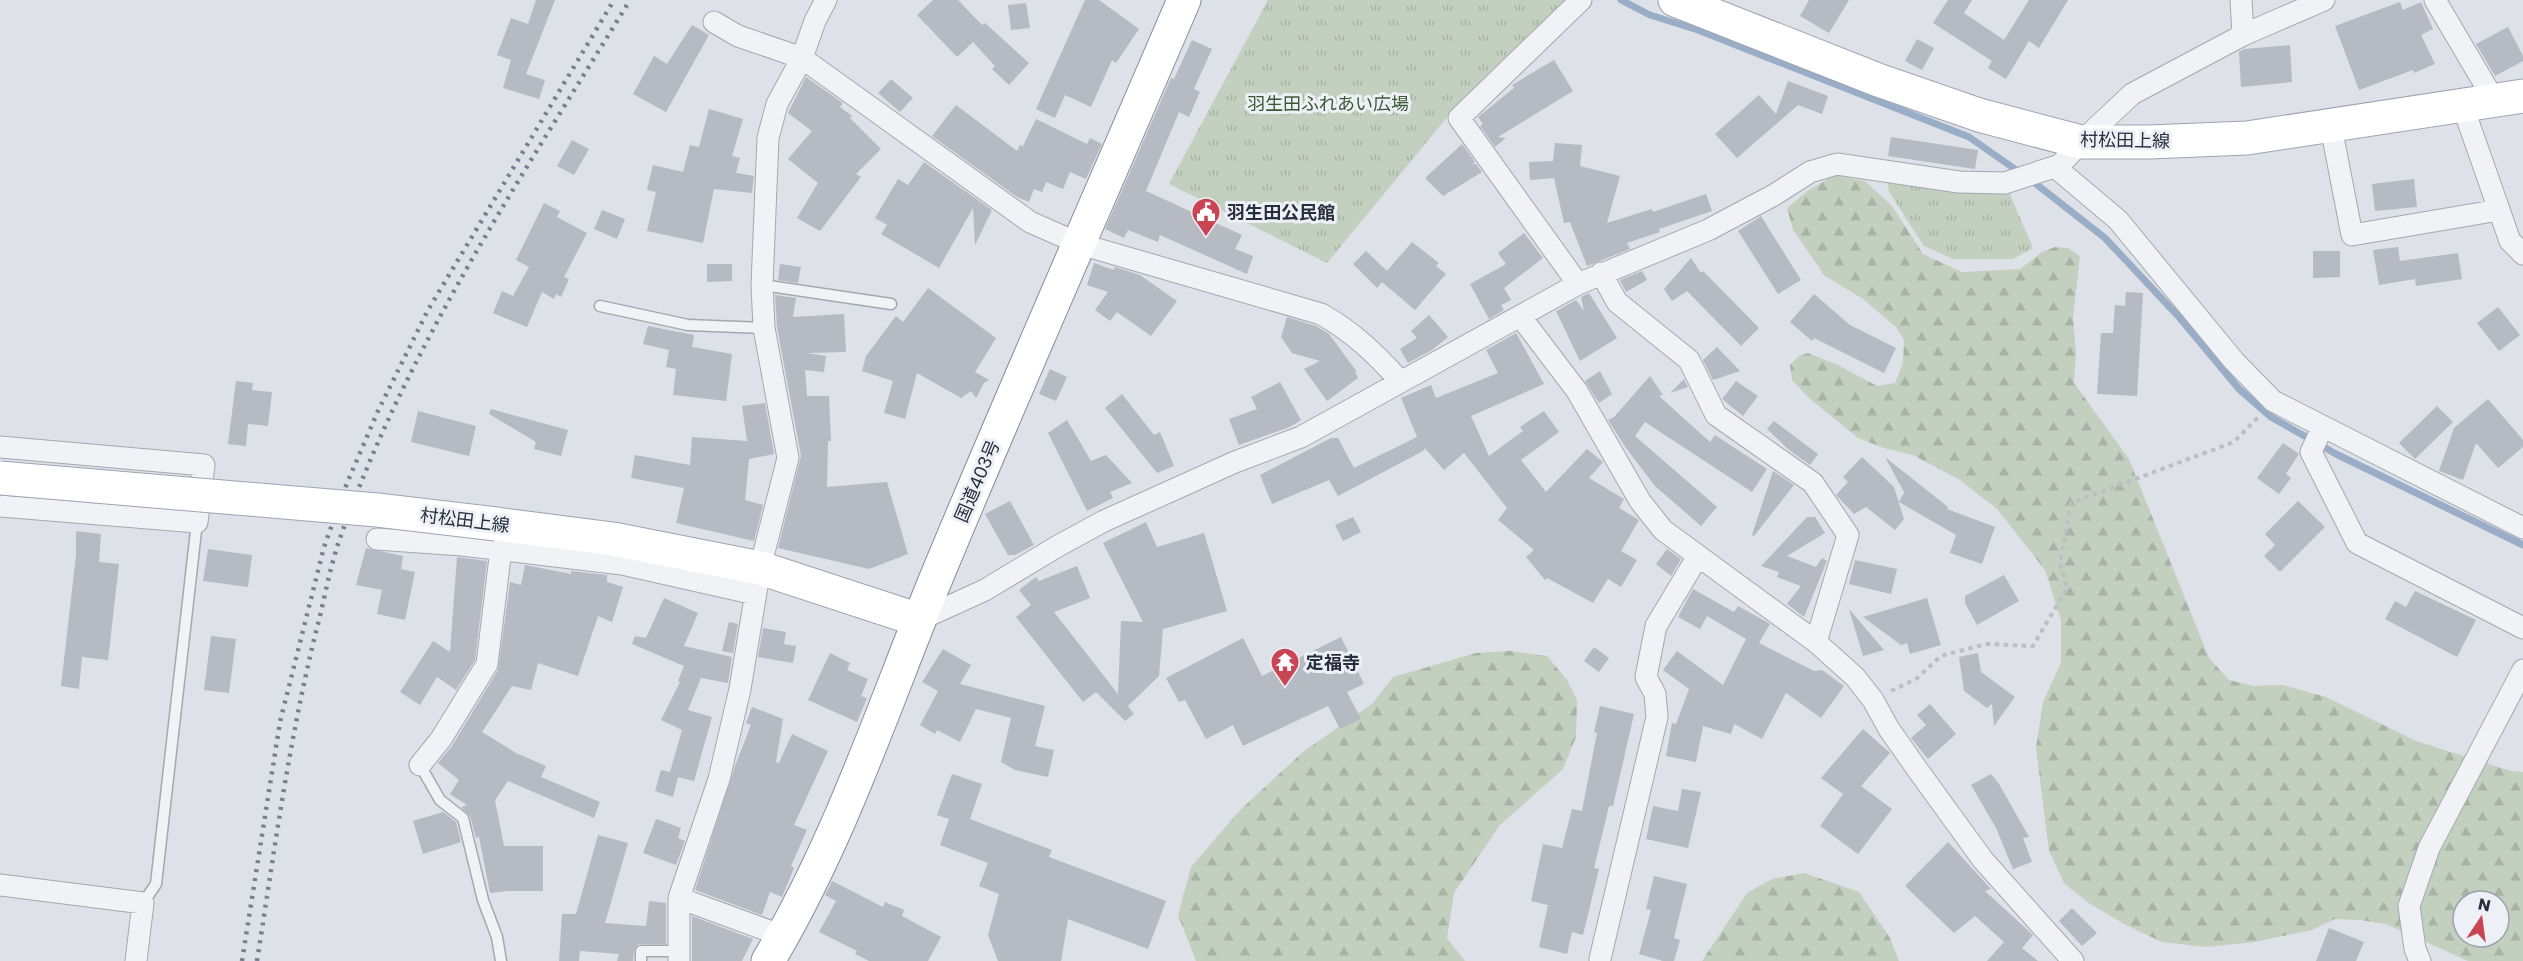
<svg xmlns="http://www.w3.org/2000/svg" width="2523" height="961" viewBox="0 0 2523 961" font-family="Poppins,'Noto Sans JP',sans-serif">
	<defs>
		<pattern id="grass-tufts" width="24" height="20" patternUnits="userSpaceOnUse" patternTransform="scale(1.5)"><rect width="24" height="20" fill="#c3d0bf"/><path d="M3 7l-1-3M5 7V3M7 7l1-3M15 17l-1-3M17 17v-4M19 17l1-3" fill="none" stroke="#a8b3a5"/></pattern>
		<pattern id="forest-firs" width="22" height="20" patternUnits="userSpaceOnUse" patternTransform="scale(1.5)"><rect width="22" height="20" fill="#c3d0bf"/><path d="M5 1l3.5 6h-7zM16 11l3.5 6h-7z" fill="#a8b3a5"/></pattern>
	</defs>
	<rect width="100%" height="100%" fill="#dee1e7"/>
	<path fill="url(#grass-tufts)" d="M1268,0h302l-121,115 -122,148 -158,-79z
		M1885,171l120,12 28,65 -20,11h-60l-29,-13 -35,-54z"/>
	<path fill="url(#forest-firs)" fill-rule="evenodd" d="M1834,175l31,6 27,25 31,48 39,18 58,-3 22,-17 13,-5 13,1 12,8 -7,61 3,37 -2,29 55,76 80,199 20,22 25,6 29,-1 43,12 90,44 95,30 12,1v189h-55l-82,-37 -26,-4 -25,-1 -23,11 -58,12 -48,5 -44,-5 -34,-16 -38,-22 -26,-21 -15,-32 -13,-103 7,-46 18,-39v-43l-16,-50 -48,-61 -37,-29 -47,-25 -29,-7 -26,-10 -49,-40 -17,-18 -2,-15 9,-9 9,-3 30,12 39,21 18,-3 8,-20 1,-23 -8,-13 -33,-28 -38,-23 -32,-46 -6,-22 22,-18zM2463,901h36v36h-36z
		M1510,651l37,5 20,24 10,20 -1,37 -13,32 -63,56 -46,68 -7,45 18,23h-269l-18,-46 13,-48 49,-57 64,-59 68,-47 21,-27 83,-24z
		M1804,873l55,19 31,46 9,23h-197l45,-68 25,-14z"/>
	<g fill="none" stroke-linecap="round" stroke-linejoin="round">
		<path stroke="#99adc6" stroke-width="7" d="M1621,0l29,15 48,15 271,107 53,37
			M2031,180l74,58 74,79 60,72 32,28 65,37 187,91"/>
	</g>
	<path fill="#b5bac3" d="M536,0h19l-29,74 19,6 -6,19 -36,-11 8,-28 -14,-5 14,-37 17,6z
		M933,0h25l24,25 3,-2 44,40 -20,22 -17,-16 3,-3 -22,-24 -16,15 -40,-42z
		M1085,0h14l40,29 -23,34 -4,-3 -21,47 -26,-12 -10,23 -19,-9z
		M1809,0h40l-20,33 -29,-17z
		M1948,0h24l-8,13 40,27 25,-40h39l-29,48 -10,-7 -23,38 -18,-11 4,-7 -59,-38z
		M2400,2l3,8 18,-8 12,27 -12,6 14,29 -21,9 -1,-3 -54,20 -24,-64z
		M1026,3l4,25 -19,2 -3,-25z
		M692,25l17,10 -43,77 -33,-18 21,-38 13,8z
		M2508,27l15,29v5l-28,15 -19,-32z
		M1917,39l17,9 -12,22 -17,-9z
		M1192,40l20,9 -18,40 6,3 -11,25 -10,-5 -33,79 96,44 -7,14 18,7 -6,18 -87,-39 -2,7 -30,-12 -4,8 -19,-9 66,-151 3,1z
		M2290,45l2,37 -51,5 -2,-35 5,-3z
		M1554,60l19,31 -75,46 8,1 -11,9 -15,-21 3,-2 -5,-7 36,-29 -2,-3z
		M806,77l37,26 -3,4 12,9 -2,2 31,31 -25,25 5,3 -41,54 -23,-13 21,-35 -30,-24 24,-28 -24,-18z
		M891,79l22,19 -13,14 -22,-19z
		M1788,81l40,15 -6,18 -24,-9 -61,53 -22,-24 44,-39 17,19z
		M956,105l61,46 3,-6 3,1 13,-27 51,25 3,-6 12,6 -16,35 -16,-7 -7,17 -17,-7 -4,10 -8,-3 -5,13 -12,-5 -85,-61z
		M709,109l34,10 -11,37 8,2 -4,15 18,3 -2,17 -38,-4 -11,54 -56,-12 9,-39 -9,-2 6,-25 30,7 7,-27 9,2z
		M1891,137l87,13 -3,19 -87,-13z
		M572,140l17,9 -15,26 -17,-9z
		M1555,143l27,2 -2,21 40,10 -13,47 45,-14 1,3 53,-18 6,17 -53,18 1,3 -33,11 3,6 -43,17 -17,-44 -6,1 -10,-45 -24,2 -1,-18 24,-1z
		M1462,144l13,18 -3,2h4l6,8 -39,24 -18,-18z
		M924,162l68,48 -17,35 -2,-37 -34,60 -58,-34 6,-9 -12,-7 23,-39 10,6z
		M2414,179l3,28 -42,4 -3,-27z
		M544,203l16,8 -3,6 30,16 -23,44 5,2 -8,18 -5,-3 -2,5 -12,-7 -15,35 -34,-14 9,-22 11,5 16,-29 -13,-7z
		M602,210l23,9 -8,20 -23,-10z
		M1761,216l40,64 -23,14 -40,-63z
		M1524,233l19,25 -39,30 7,12 -10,5 3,5 -15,9 -19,-35 36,-20 -8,-11z
		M1412,242l27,21 -3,3 10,8 -31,36 -33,-28 -5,6 -24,-24 13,-13 21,20z
		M2398,247l2,14 58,-8 4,26 -46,7 -1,-7 -36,6 -6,-35z
		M2313,251h27v26l-27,1z
		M1691,258l10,15 2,-2 56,57 -18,18 -54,-55 -15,10 -8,-12z
		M1094,263l19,7 2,-3 25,8 37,26 -26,35 -34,-24 -7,9 -15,-11 13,-18 -21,-7z
		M707,264h25v17l-25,1z
		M780,264l21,3 -3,16 -20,-3z
		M1642,271l5,9 -21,12 -6,-12z
		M928,288l68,50 -21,34 14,8 -5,3 -8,15 -5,-7 -10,7 -44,-25 -12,46 -21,-6 9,-32 -31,-10 4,-15 30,-40 7,6z
		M2126,292l17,1 -6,103 -40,-2 4,-61h12l2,-28 10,1z
		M1589,293l28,45 -37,23 -24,-50 20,-11 8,11 -3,-14z
		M1814,294l36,31 46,23 -12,25 -70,-35 -2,3 -22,-19z
		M775,295l21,3 -3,19 51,-3 2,38 -39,1 19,3 -2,16 -19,-2 2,26h22l2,45h-3l-1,46 60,-5 21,72 -39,15 -91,-21 23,-92 -24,-129z
		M2498,307l22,28 -21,16 -22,-28z
		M1429,315l19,22 -16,13 -24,13 -8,-14 17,-11 -6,-7z
		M1287,317l29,9 13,8 28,38h-2l3,6 -31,23 -23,-32 16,-8 -28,-8 -11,-16z
		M648,326l46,9 -2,12 40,7 -6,47 -53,-6 3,-26 -10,-2 3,-17 -26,-6z
		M1516,333l28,51 -73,32 18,40 34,-25 -3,-4 24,-16 15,21 -38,28 25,32 41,-43 16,13 -14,16 35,21 -5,9 20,12 -18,31 16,9 -16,27 -13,-8 -15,24 -46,-25 -2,2 -19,-23 8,-7 -36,-30 9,-12 -43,-55 -20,17 -21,-24 2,4 -87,46 -9,-16 -57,24 -12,-29 71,-37h7l16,30 63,-31 -16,-39 30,-13 5,13 62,-25 -12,-23z
		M1717,347l23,24 -27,9 -10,-20z
		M1050,369l17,8 -11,24 -17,-7z
		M1600,371l12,23 -13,9 -14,-22z
		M1650,376l13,19 -4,1 51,46 5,-7 52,34 -15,23 -107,-70 -10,14 82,71 -16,19 -46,-40 -29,-38 -18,-28 6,-3z
		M1684,379l4,8 -18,6z
		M236,381l17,2 -1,7 20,2 -4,34 -20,-2 -2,22 -18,-2z
		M1736,381l22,15 -15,20 -21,-17z
		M1280,382l21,38 -11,7 -51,18 -10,-26 28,-10 -6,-12z
		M1122,394l32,41 6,-3 14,34 -17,7 -52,-65z
		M2488,399l35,41v7l-25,21 -22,-25 -13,37 -24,-9 15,-43z
		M765,403l9,51 -25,5 -4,41 18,5 -9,36 -78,-18 8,-35 -53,-10 4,-23 55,10 2,-28 55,4 -5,-35z
		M2437,406l16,16 -38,37 -16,-16z
		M491,409l77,21 -7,26 -27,-7 2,-7 -47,-28z
		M418,411l58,15 -7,30 -58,-14z
		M1067,420l24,41 15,-6 26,28 -22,9 3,6 -26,13 -39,-78z
		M1774,421l44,33 -8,11 -21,-15 -22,-21z
		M2283,443l16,11 -13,20 5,4 -12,16 -22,-16z
		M1862,457l32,30 10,32 -9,11 -29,-23 -12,7 -18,-19 12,-13 -5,-5z
		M1885,457l63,50 -1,2 48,18 -13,37 -32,-11 6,-18 -57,-33 4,-8h2z
		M1773,471l21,14 -40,51 -2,-1z
		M1010,501l24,44 -19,10h-7l-23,-41z
		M2298,501l27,26 -45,45 -16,-16 11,-11 -10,-11z
		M1353,517l8,15 -18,9 -8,-16z
		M1807,517h8l10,16 -38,23 29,11 6,-9 5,3 -23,56 -17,-13 14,-18 -24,-9 2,-5 -18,-6z
		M1146,522l11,25 47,-14 23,78 -64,18 -4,47 -31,30 6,8 -9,7 -29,-29 -13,10 -67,-85 15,-12 -12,-15 17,-13 3,4 38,-15 13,32 -36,14 64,82 3,-73 22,1 -40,-79z
		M76,531l25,3 -2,28 20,2 -11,96 -26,-3 -3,32 -18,-3 15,-131z
		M366,548l37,8 -2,13 14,3 -10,48 -28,-6 5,-24 -26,-5z
		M208,549l44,6 -4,32 -45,-6z
		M1667,549l14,10 -10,17 -15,-12z
		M457,557l30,4 -12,99 -19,30 -19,-13 -17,28 -20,-13 33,-51 17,11z
		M1855,560l42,9 -6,25 -42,-10z
		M525,565l46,9v-3l36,4v7l16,5 -11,35 -14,-6 -20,60 -40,-13 -7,27 -19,-4 -30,46 34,21 30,13 -5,11 59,25 -6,16 -86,-37 -13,19 9,46h39v45h-36l-17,2 -11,-56 -3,1 -6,-22 -9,-9 6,-2 -17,-11 9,-14 -21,-17 14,-17 46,-76 12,-88 11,3z
		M2004,575l15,26 -42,24 -12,-22v-7z
		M1693,589l41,23 4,-6 27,15 5,3 -11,19 55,28 8,-1 22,16 -23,32 -35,-25 -24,46 -28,-15 -3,10 -28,-8 -7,36 -30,-6 6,-33 4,1 13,-35 -26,-19 14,-19 46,34 23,-46 -39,-23 -7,13 -22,-12z
		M2415,591l61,29 -19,37 -72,-38 10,-18 11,6z
		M664,598l34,15 -14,33 48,11 -4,26 -27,-5 -13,32 24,7 -18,64 -16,-4 -5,20 -18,-6 6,-21 9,2 12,-42 -21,-10 19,-38 -2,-1 6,-15 -52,-22 3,-8 11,2z
		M1927,598l14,47 -31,9 -3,-11 -6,2 -38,-28z
		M1849,609l35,41 -21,6z
		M729,622l9,2 -5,29 -11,-2z
		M763,628l23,4 -2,12 12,2 -3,17 -35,-6z
		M211,636l25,3 -7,54 -25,-3z
		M1341,637l23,47 -17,8 14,27 -21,10 -12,-23 -85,40 -10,-21 -27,14 -21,-39 -6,2 -13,-24 77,-40 19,38z
		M1594,647l15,11 -10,14 -15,-11z
		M943,649l28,16 -11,19 85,22 -10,40 19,4 -6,27 -33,-7 -14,-8 10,-44 -35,-9 -16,33 -23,-12 -2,4 -15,-9 18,-34 -16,-9z
		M830,653l20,10 -3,7 21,9 -7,17 6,2 -10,24 -49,-22z
		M1978,653l3,19 34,25 -21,29 -2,-22 -5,4 -23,-17 -5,-34z
		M1930,704l26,30 -28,25 -17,-21 15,-13 -9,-10z
		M1600,706l34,8 -21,92h-4l-15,62 5,1 -16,66 -11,-3 -5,22 -28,-7 9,-42 -17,-4 12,-57 19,4 10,-39 10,2 15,-78 -3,-1z
		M752,707l31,12 -7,43 3,1 13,-29 36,17 -34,74 13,5 -16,36 3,2 -12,29 -12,-5 -8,23 -67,-25 40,-124 16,-41 -5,-2z
		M1863,729l27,24 -29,33 31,23 -34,45 -38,-28 23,-32 -22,-16z
		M952,774l30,10 -12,35 82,31 -3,7 117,44 -18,48 -80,-30 -7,42h-63l-10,-26 11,-41 -20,-8 9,-23 -48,-18 9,-26 -12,-4z
		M1991,774l8,10 30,53 -6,1 9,24 -19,7 -17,-41 -25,-43z
		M1682,789l19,3 -13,56 -42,-9 7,-33 25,5z
		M443,812l13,10 5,20 -38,12 -10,-33z
		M656,819l25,9 -3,10 7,3 -9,24 -33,-12z
		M598,835l30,8 -23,80 41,3 3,-25 17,2v41h-28l-4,6 -1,11h-16l2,-7 -39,-3 -1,10h-20l3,-47h14z
		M1948,842l43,47 -6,2 48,44 -11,13 16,13h-51l17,-19 -29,-26 -21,17 -49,-47z
		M1654,876l33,8 -13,54 6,2 -6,21h-11l-24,-7 12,-44 -5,-1z
		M832,881l51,26 2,-5 19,8 -2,6 39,21 -13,24h-59l-14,-7 2,-3 -38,-19 17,-31 -11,-6z
		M2072,908l25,25 -15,13 -23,-25z
		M692,916l61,23 -11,22h-50z
		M2329,928l35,14 -8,19h-40z"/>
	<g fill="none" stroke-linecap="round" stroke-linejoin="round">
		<g stroke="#a3a8b1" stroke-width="13">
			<path id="service" d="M762,285l129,19
				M600,306l88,19 76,3
				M420,765l20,35 23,18 20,82 14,37 4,24
				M143,903l13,-19 41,-362
				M641,961v-10h38"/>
		</g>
		<g stroke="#a3a8b1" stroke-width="23">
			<path id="minor" d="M2241,0l2,35
				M2435,0l59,100
				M714,22l24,14 64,22 228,164 50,22 241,70c32,18 55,40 79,67
				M2463,107l47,134 13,13
				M2331,127l21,108 147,-25
				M2055,167l63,53 116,141 39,40 250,127
				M1601,273l16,29 72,58 27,55 97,68 35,52 -32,107
				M1578,284l-119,-166 122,-118
				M1520,316l57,75 63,110 23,29 153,112 39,35 18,23 16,29 28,40 66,91 90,101
				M2322,428l-11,24 46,91 166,85
				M0,447l204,18 -7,57 -197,-16
				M377,539l85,6 160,19 133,30
				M919,620l66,-30 73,-44 46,-25 131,-59 66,-25 277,-153 130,-54 66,-35 36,-23 27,-8 122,18 46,1 55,-18 21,-23 51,-48 111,-59 81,-35
				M420,765l21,-26 46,-75 14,-115
				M0,885l143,18 -7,58
				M679,898l104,38
				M1600,959l57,-242 -2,-23 -9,-17 10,-51 42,-70
				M679,961v-63l40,-119 21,-90 20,-121 28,-110 -24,-130 -2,-43 6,-147 9,-34 25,-46 13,-37 11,-21
				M2420,961l-5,-12 -6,-43 20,-58 94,-178"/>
		</g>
		<g stroke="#9da5b2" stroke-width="35">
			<path id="primary" d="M1675,0l203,80 101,35 102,27h68l98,-4 276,-42
				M496,524l117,15 147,29 159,52"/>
		</g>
		<g stroke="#858e9d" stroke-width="35">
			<path id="trunk" d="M768,961c72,-120 116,-256 169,-385 80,-193 165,-384 247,-576"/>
		</g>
		<path stroke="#bcbfc5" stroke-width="4" stroke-dasharray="4.5 4.5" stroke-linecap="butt" d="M1891,691l25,-12 25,-23 45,-12 47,2 34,-58 -7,-25 11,-60 163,-61 26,-27"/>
		<use href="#service" stroke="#f0f2f5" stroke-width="10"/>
		<use href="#minor" stroke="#f0f2f5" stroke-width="21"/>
		<use href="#primary" stroke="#fff" stroke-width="33"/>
		<use href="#trunk" stroke="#fff" stroke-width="33"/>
		<path stroke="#788090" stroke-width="4.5" stroke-dasharray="3 6" stroke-linecap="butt" d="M242,961l38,-239 44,-175 23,-64 31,-72 50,-101 186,-310
			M257,961c18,-114 33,-229 62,-341 6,-25 11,-51 19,-76 67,-195 185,-369 292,-544"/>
		<g stroke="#9da5b2" stroke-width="35" stroke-linecap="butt">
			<path id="primary-bridge" d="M0,478l377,32 119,14"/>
		</g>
		<use href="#primary-bridge" stroke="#fff" stroke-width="33"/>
	</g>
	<defs>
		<g id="civic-pin" transform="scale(1.5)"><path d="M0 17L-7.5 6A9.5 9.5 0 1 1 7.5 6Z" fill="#c94553" stroke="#edf0f5"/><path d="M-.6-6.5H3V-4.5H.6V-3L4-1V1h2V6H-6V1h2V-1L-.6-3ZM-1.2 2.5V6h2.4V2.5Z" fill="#fff"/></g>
		<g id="temple-pin" transform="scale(1.5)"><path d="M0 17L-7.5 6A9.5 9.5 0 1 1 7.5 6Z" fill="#c94553" stroke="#edf0f5"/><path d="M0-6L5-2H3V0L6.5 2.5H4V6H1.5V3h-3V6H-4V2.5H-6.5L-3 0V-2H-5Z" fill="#fff"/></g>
	</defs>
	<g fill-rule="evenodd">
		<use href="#civic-pin" x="1206" y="212"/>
		<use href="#temple-pin" x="1285" y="662"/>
	</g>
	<g text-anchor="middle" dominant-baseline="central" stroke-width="6" stroke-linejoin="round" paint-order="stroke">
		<g font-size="18" fill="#3a5835" stroke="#edf0f5">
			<text x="1328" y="103">羽生田ふれあい広場</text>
		</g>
		<g font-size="18" fill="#272e3d" stroke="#edf0f5">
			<text transform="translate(2125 140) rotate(1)">村松田上線</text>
			<text transform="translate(977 481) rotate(-67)">国道403号</text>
			<text transform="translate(465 520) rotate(7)">村松田上線</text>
		</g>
		<g font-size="18" font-weight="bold" fill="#272e3d" stroke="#edf0f5" text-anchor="start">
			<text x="1227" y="212">羽生田公民館</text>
			<text x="1306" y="662">定福寺</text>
		</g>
	</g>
	<g transform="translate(2481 919) rotate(13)"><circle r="28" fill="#edf0f5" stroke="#9ea2ab" stroke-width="1.5"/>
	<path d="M0-4.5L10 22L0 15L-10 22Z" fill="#c94553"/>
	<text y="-9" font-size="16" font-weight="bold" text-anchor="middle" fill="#272e3d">N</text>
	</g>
</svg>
